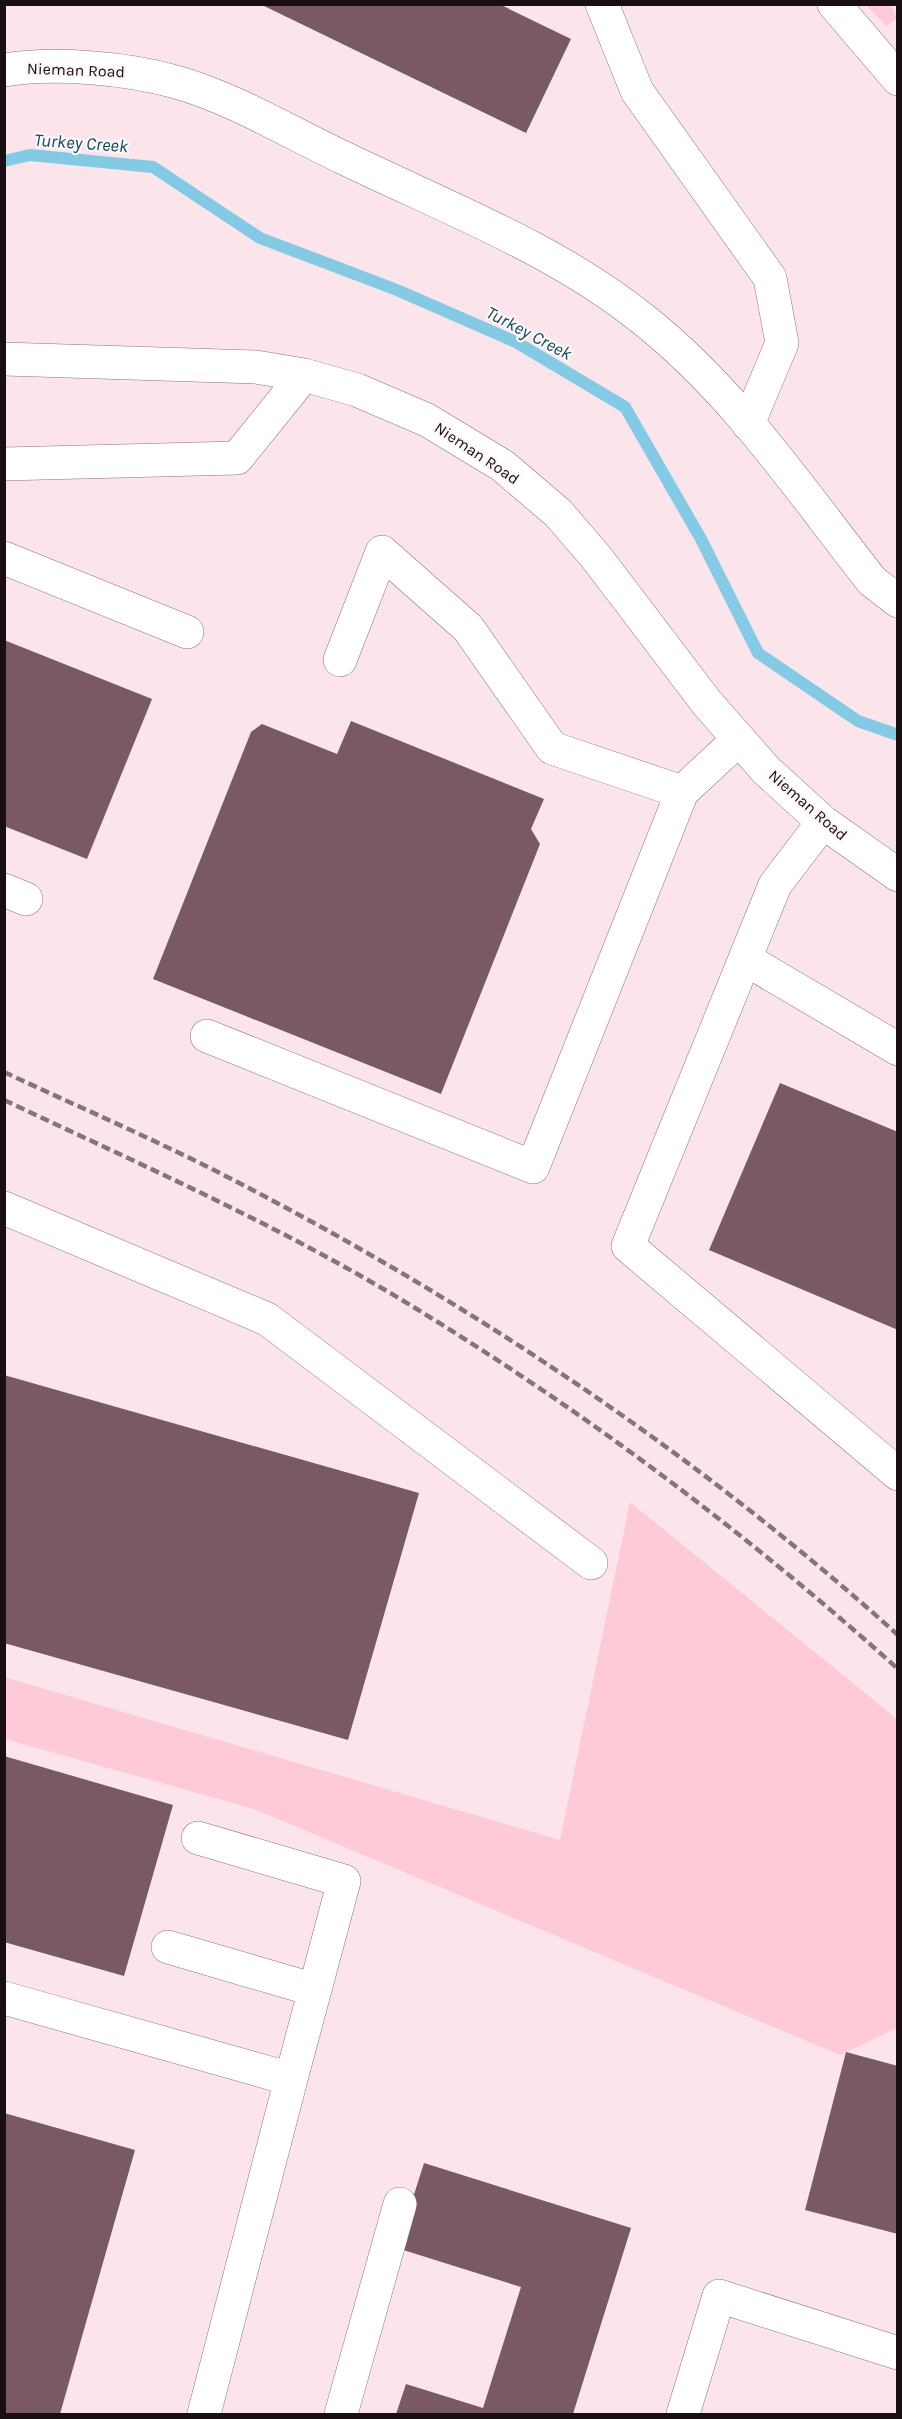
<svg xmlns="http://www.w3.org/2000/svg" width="902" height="2419" viewBox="0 0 902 2419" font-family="Karla,sans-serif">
	<rect width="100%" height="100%" fill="#fbe4ea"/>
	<path fill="#fecad8" d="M866,5h25l6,13 -11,8z
		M630,1502l267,217v309l-57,27 -586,-246 -249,-70 -1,-62 556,163z"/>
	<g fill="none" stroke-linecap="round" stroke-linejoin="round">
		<path stroke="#83cbe4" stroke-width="12" d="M4,161l26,-6 123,12 107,71 137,52 119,52 109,65 76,132 57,114 100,68 40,14"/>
	</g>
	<path fill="#795a63" d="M260,4h239l72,35 -45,94z
		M4,640l148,59 -65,160 -83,-33z
		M351,721l193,78 -13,30 9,15 -99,250 -288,-115 98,-247 11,-8 75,30z
		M780,1083l118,49v198l-189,-80z
		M4,1375l415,118 -71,247 -344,-97z
		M4,1756l169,49 -49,171 -120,-34z
		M846,2052l52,14v168l-93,-24z
		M4,2113l131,37 -75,264h-56z
		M424,2163l207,65 -58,186h-177l10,-30 77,24 38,-121 -124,-39z"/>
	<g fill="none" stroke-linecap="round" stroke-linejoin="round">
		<g stroke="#93727b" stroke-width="34">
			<path id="minor" d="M602,4l35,87 133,187 12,65 -34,81
				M834,4l64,75
				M4,70c51,-8 123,-2 172,12 57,16 115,51 168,76 101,49 212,91 300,162 91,72 157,171 228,261l26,20
				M4,359l252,8 48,8 53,15 70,30 76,46 55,47 38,44 111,146 59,67 57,52 75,53
				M4,464l233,-6 67,-83
				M4,558l183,74
				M340,660l42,-108 86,76 84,120 130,44
				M823,822l-48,63 -147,361 270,228
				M4,890l22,9
				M745,959l153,90
				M207,1036l326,131 149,-375 57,-53
				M4,1208l263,111 324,244
				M198,1838l146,43 -53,198
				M168,1947l147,43
				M4,1998l287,81 -87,335
				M341,2414l59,-210
				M683,2414l36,-118 179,57"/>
		</g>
		<use href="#minor" stroke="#fff" stroke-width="33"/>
		<path stroke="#857579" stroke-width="4.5" stroke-dasharray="9 4.5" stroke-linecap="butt" d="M4,1072c79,37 159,71 237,112 235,122 459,273 657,451
			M4,1100c144,68 290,132 424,216 167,103 324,222 470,353"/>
	</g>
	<g text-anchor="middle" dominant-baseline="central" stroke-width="4.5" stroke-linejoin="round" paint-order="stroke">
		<g font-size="16" fill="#190e11" stroke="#fdf6f8">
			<text transform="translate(76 70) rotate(2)">Nieman Road</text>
			<text transform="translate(477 453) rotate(34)">Nieman Road</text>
			<text transform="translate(808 805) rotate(41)">Nieman Road</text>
		</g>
		<g font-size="18" font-style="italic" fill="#0b4a5c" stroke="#fdf6f8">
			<text transform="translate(81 143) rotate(4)">Turkey Creek</text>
			<text transform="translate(529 333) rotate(28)">Turkey Creek</text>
		</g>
	</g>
	<rect width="902" height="2419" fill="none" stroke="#190e11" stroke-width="12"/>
</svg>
